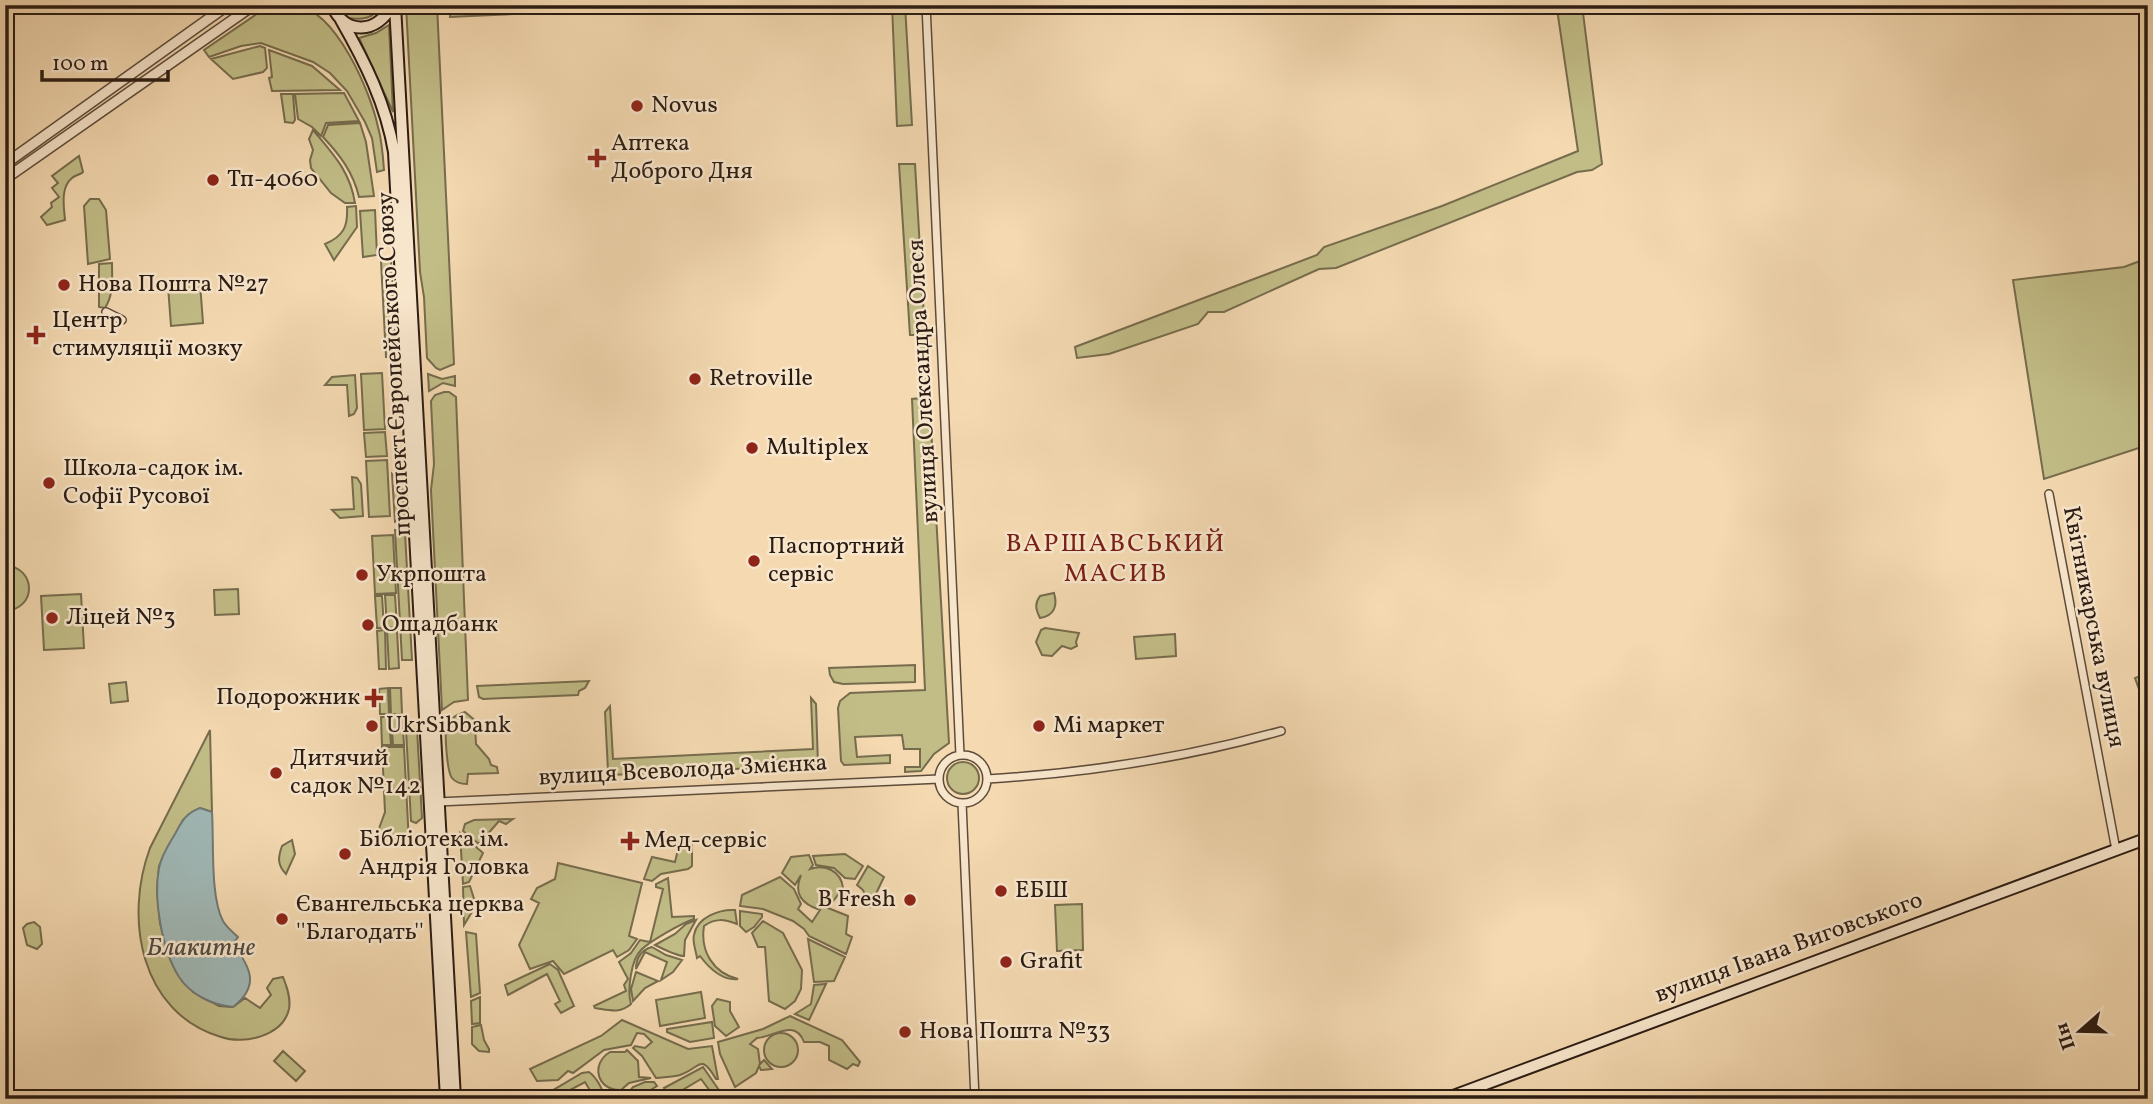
<svg xmlns="http://www.w3.org/2000/svg" width="2153" height="1104" viewBox="0 0 2153 1104" font-family="Vollkorn,serif">
	<rect width="100%" height="100%" fill="#f4d9b1"/>
	<filter id="stains"><feTurbulence type="fractalNoise" baseFrequency=".00286" numOctaves="4"/><feColorMatrix values="0 0 0 0 .2 0 0 0 0 .09 0 0 0 0 .02 0 0 0 .5 -.17"/></filter>
	<radialGradient id="worn" r=".72"><stop offset=".6" stop-color="#630" stop-opacity="0"/><stop offset="1" stop-color="#630" stop-opacity=".3"/></radialGradient>
	<path fill="#c2bd87" stroke="#766c4d" stroke-width="2" d="M274,5c7,0 15,-1 22,0 41,7 74,86 82,122 4,14 5,29 6,43l-7,2 -5,-34 -7,-16 -18,-31 -17,-18 -17,-11 -52,-19 -20,3 -32,11 -5,-7 57,-39z
		M339,5h42c-7,14 -19,15 -33,13z
		M406,5h31l17,359 -14,6 -4,-2 -9,-10 -3,-61 -4,-25z
		M454,5h104l2,7 -110,5 1,-9z
		M892,5h13l7,120 -15,1z
		M1560,5h22l20,159 -10,6 -15,2 -241,96 -17,1 -95,43h-16l-10,12 -89,30 -32,4 -2,-11 242,-92 7,-8 118,-41 136,-55 -21,-142z
		M389,25l4,87 -34,-74 17,-5z
		M260,46l5,2 2,20 -4,4 -30,7 -22,-20z
		M269,50l43,16 28,24 -68,1 -3,-13 3,-1z
		M344,93l15,28 -33,2 -5,13 -9,-9 -14,-8 -3,-25z
		M281,94h12l2,26 -2,3 -8,-1z
		M360,123l6,19 8,54 -15,1c-6,-25 -19,-42 -36,-60l5,-12z
		M313,130c20,24 37,41 42,73h-10l-14,-10 -20,-25 -1,-8 3,-10 -4,-11z
		M79,156l4,16c-3,3 -8,3 -11,6 -12,10 -8,29 -7,42l-18,5 -6,-8 11,-10 -1,-4 8,-6 -7,-9 6,-5 -6,-7z
		M899,164h16l11,187h-8l-1,-16h-7z
		M90,199h9l7,11 4,49 -22,5 -4,-58z
		M356,206l1,21 -23,33 -9,-16c19,-8 23,-18 22,-37z
		M375,210l2,45 -14,2 -3,-46z
		M2148,258v187l-104,34 -31,-199 111,-13z
		M391,260l5,97h-10l-5,-96z
		M112,263c0,15 2,31 -7,45l-6,-1v-43z
		M200,283l3,40 -32,3 -3,-40z
		M919,356h8l22,387 -15,11 -13,17 -16,1v-5h15v-18h-16l-2,-14 -47,2 2,20 33,-2v8l-46,2 -3,-4 -3,-53 2,-7 10,-8 75,-3 -13,-291 9,-1z
		M382,373l3,56 -21,1 -3,-56z
		M428,374l14,5 13,-3v10l-12,-3 -14,8z
		M355,375l2,33 -3,6 -5,2 -2,-31h-22l7,-8z
		M444,392h5l7,5 12,303 -14,2 -12,8 -11,-220 3,-26 -3,-63 4,-6z
		M385,432l2,24 -21,1 -2,-24z
		M387,460l3,56 -21,1 -3,-56z
		M392,474l10,9 2,33 -2,4 -7,2z
		M352,477l5,1 4,6 2,32 -23,2 -8,-8 22,-1z
		M395,530l8,1 2,2 7,127h-10z
		M393,535l3,58 -21,1 -3,-58z
		M5,565c32,3 32,44 0,46z
		M238,589l1,25 -24,1 -1,-25z
		M1054,593c4,13 0,23 -14,25 -4,-8 -6,-14 0,-22z
		M81,594l3,54 -40,2 -3,-54z
		M385,595h10l2,32 -10,1z
		M375,596h7l2,32h-7z
		M1045,628l34,5 -3,9 1,4 -6,3 -9,-3 -10,10 -10,-1 -6,-13 5,-12z
		M385,630l1,39h-7l-2,-38z
		M387,630h10l2,38 -10,1z
		M1175,634l1,22 -40,3 -2,-22z
		M915,665v17l-72,2 -9,-2 -4,-7 -1,-7z
		M2148,673v38h-1l-12,-33z
		M589,681l-4,7 -6,3 -1,4 -95,4 -4,-2 -2,-11z
		M126,682l2,19 -17,2 -2,-19z
		M388,688l1,26h-9l-1,-25z
		M390,688h11l1,26h-11z
		M811,698l5,6 2,61 -207,10 -3,-4 -3,-59 5,-6 3,53 200,-10z
		M465,712l12,10 -2,2 1,20 13,15 2,6 6,2 1,6 -30,1 -1,10c-6,0 -11,-1 -15,-6 -5,-6 -8,-47 -5,-54 4,-7 12,-10 18,-12z
		M391,716h11l2,29h-11z
		M381,717h8l2,28h-9z
		M417,729l5,89 -6,5 -5,-2 -5,-91z
		M210,730l2,82 -12,-4 -17,12 -24,46 -2,24 3,33 10,32 23,37 26,14 14,1 12,-9 15,10 11,-13 -4,-7 6,-9 10,-2c4,10 8,21 6,32 -6,27 -45,36 -68,28 -81,-24 -97,-119 -71,-189z
		M382,747h22l5,96 -32,-9 8,-22z
		M947 778a16 16 0 1 1 32 0a16 16 0 1 1-32 0Z
		M513,819l-7,5 -7,-3 -20,23 -16,-13 2,-7 9,-4z
		M460,833l23,20 -14,29 -6,2z
		M681,837l8,1 3,3v25l-4,3 -27,5 -9,7 -8,-2 8,-22 23,5z
		M292,840l3,14 -9,20c-9,-9 -8,-17 -4,-28z
		M845,854l18,12 -8,13 -10,-1 -11,-10 -18,-3 -3,-9z
		M809,855l4,10 -3,4c16,-5 31,2 33,19l-15,20 20,8 -2,18 6,3 -6,17 -37,-18 -5,-7 -11,-8 -30,-12 -23,-3 2,-11 38,-18 14,12 7,15 -3,5 14,13 8,-12c-18,-6 -27,-16 -19,-35l-6,10 -13,-12 9,-16z
		M558,863l84,20 -13,53 8,3 -8,11 -12,7 -4,-7 -49,24 -11,-13 -23,8 -11,-24 20,-42 -8,-4 6,-11 18,-9z
		M868,866l16,11 -14,29 -7,-16 -6,-5z
		M668,878l4,39 22,-1v3c-12,4 -44,22 -53,31 -10,9 -14,42 -10,54 -11,10 -22,6 -36,4l-1,-2 32,-15 -2,-6 4,-6 -9,-17 12,-9 9,-13 10,2 13,-53 -7,-2v-3z
		M470,886l6,19 -12,20 -1,-38z
		M1082,904l1,46 -26,1 -2,-46z
		M735,910l2,14c-13,-5 -22,-6 -33,2 -4,25 9,47 34,53 -16,2 -29,-11 -38,-23l-3,2c-1,-7 -5,-17 -3,-23 3,-18 26,-26 41,-25z
		M740,911l22,3v3l-8,10 -8,5 -6,-6z
		M696,920l-11,20 -1,16c-6,0 -23,-8 -29,-11l20,-11 11,-10z
		M763,921l20,12 19,37 -1,19 -6,12 -10,8 -16,-8 -4,-54h-7l-6,-14z
		M34,922l6,5 2,17 -5,5 -10,-4 -4,-17 4,-4z
		M466,932l10,2 4,59 -9,4z
		M808,939l37,18 -11,24 -20,1z
		M652,947l14,8 16,5 -9,12 -12,8 6,-18 -22,-10 -9,17c0,-11 5,-19 16,-22z
		M550,964l8,6 16,36 -13,7 -6,-9 5,-3 -13,-27 -39,21 -3,-10z
		M636,972l22,9 -13,7 -12,13 -2,-12z
		M826,984l-17,36 -14,-6 16,-10 3,-19z
		M701,992l4,26 -45,8 -4,-26z
		M480,997v26l-8,1 -1,-23z
		M717,999l13,3v9l9,16 -13,9 -11,-10 -3,-20z
		M790,1016l52,24 18,22 -2,4 -5,-2 -6,5 -18,-9v-14l-9,-4h-16c-9,-24 -30,-5 -47,-4l-7,6 8,5 2,15 4,-4 8,9 -11,1 -2,-4 -3,7 -21,14 -15,-33 -2,-12 45,-13z
		M622,1020l66,29 24,-3 6,33h-2c-16,-27 -15,-11 -36,-4 -7,2 -16,2 -24,3l-14,-22 -9,-8 2,-2 10,2 7,-6 -8,-8 -7,-1 -6,12 -27,5 -31,23 -5,-2 -10,9 -21,1 -7,-12 71,-33z
		M712,1022l2,16 -24,4 -23,-10v-3z
		M481,1025l3,15 5,9v3l-10,-1 -7,-7v-17z
		M764 1050a17 17 0 1 1 34 0a17 17 0 1 1-34 0Z
		M627,1050l11,11 1,16 12,1 -22,5 -8,7c-24,1 -31,-26 -11,-38h15z
		M283,1051l22,20 -9,10 -22,-20z
		M703,1067l18,26v6h-5l-15,-20 -32,19 -5,-10z
		M589,1072c7,5 15,18 15,27h-9l-10,-17 -32,17 -3,-7 32,-19z
		M645,1082h9l3,4 -21,13h-13l10,-12z"/>
	<path fill="#a0b8b6" stroke="#717a75" stroke-width="2" d="M200,808l12,4c2,29 -2,85 11,109 4,7 10,11 15,16l-5,7c18,24 27,42 0,63 -21,-2 -42,-12 -54,-30 -17,-27 -26,-78 -20,-109 2,-12 10,-24 16,-34 7,-13 11,-21 25,-26z"/>
	<g fill="none" stroke-linecap="round" stroke-linejoin="round">
		<g stroke="#5d4b3a" stroke-width="10">
			<path id="minor" d="M926,5l34,750
				M106,312l16,8
				M2049,494l67,356
				M939 779a24 24 0 1 1 48 0a24 24 0 1 1-48 0Z
				M987,779c100,-6 198,-21 294,-48
				M437,802l502,-23
				M962,803l13,296"/>
		</g>
		<g stroke="#5d4b3a" stroke-width="12">
			<path id="tertiary" d="M5,164l223,-159
				M5,179l249,-174"/>
		</g>
		<g stroke="#2b1c13" stroke-width="14">
			<path id="secondary" d="M332,5c12,31 46,29 60,0
				M395,5l60,1094
				M341,20c24,42 45,84 53,132l52,947
				M1445,1099l703,-261"/>
		</g>
		<use href="#minor" stroke="#f8e6cc" stroke-width="7"/>
		<use href="#tertiary" stroke="#f8e6cc" stroke-width="9"/>
		<use href="#secondary" stroke="#f8e6cc" stroke-width="10"/>
	</g>
	<g fill="#8f2418" stroke="#f8e6cc" stroke-width="2.5">
		<circle cx="637" cy="106" r="7"/>
		<path d="M593.5 147.5h7v7h7v7h-7v7h-7v-7h-7v-7h7z"/>
		<circle cx="213" cy="180" r="7"/>
		<circle cx="64" cy="285" r="7"/>
		<path d="M32.5 324.5h7v7h7v7h-7v7h-7v-7h-7v-7h7z"/>
		<circle cx="695" cy="379" r="7"/>
		<circle cx="752" cy="448" r="7"/>
		<circle cx="49" cy="483" r="7"/>
		<circle cx="754" cy="561" r="7"/>
		<circle cx="362" cy="575" r="7"/>
		<circle cx="52" cy="618" r="7"/>
		<circle cx="368" cy="625" r="7"/>
		<path d="M370.5 687.5h7v7h7v7h-7v7h-7v-7h-7v-7h7z"/>
		<circle cx="372" cy="726" r="7"/>
		<circle cx="1039" cy="726" r="7"/>
		<circle cx="276" cy="773" r="7"/>
		<path d="M626.5 830.5h7v7h7v7h-7v7h-7v-7h-7v-7h7z"/>
		<circle cx="345" cy="854" r="7"/>
		<circle cx="1001" cy="891" r="7"/>
		<circle cx="910" cy="900" r="7"/>
		<circle cx="282" cy="919" r="7"/>
		<circle cx="1006" cy="962" r="7"/>
		<circle cx="905" cy="1032" r="7"/>
	</g>
	<g text-anchor="middle" dominant-baseline="central" stroke-width="5" stroke-linejoin="round" paint-order="stroke">
		<g font-size="24" fill="#2b1c13" stroke="#f8e6cc" text-anchor="start">
			<text x="651" y="106">Novus</text>
			<text x="611" y="144">Аптека<tspan x="611" dy="28">Доброго Дня</tspan></text>
			<text x="227" y="180">Тп-4060</text>
			<text x="78" y="285">Нова Пошта №27</text>
			<text x="52" y="321">Центр<tspan x="52" dy="28">стимуляції мозку</tspan></text>
			<text x="709" y="379">Retroville</text>
			<text x="766" y="448">Multiplex</text>
			<text x="63" y="469">Школа-садок ім.<tspan x="63" dy="28">Софії Русової</tspan></text>
			<text x="768" y="547">Паспортний<tspan x="768" dy="28">сервіс</tspan></text>
			<text x="376" y="575">Укрпошта</text>
			<text x="66" y="618">Ліцей №3</text>
			<text x="382" y="625">Ощадбанк</text>
			<text x="360" y="698" text-anchor="end">Подорожник</text>
			<text x="386" y="726">UkrSibbank</text>
			<text x="1053" y="726">Mi маркет</text>
			<text x="290" y="759">Дитячий<tspan x="290" dy="28">садок №142</tspan></text>
			<text x="359" y="840">Бібліотека ім.<tspan x="359" dy="28">Андрія Головка</tspan></text>
			<text x="644" y="841">Мед-сервіс</text>
			<text x="1015" y="891">ЕБШ</text>
			<text x="896" y="900" text-anchor="end">B Fresh</text>
			<text x="296" y="905">Євангельська церква<tspan x="296" dy="28">''Благодать''</tspan></text>
			<text x="1020" y="962">Grafit</text>
			<text x="919" y="1032">Нова Пошта №33</text>
		</g>
		<g font-size="24" fill="#2b1c13" stroke="#f8e6cc">
			<text transform="translate(395 364) rotate(-93)">проспект Європейського Союзу</text>
			<text transform="translate(924 381) rotate(-93)">вулиця Олександра Олеся</text>
			<text transform="translate(2093 627) rotate(79)">Квітникарська вулиця</text>
			<text transform="translate(683 771) rotate(-3)">вулиця Всеволода Змієнка</text>
			<text transform="translate(1789 948) rotate(-20)">вулиця Івана Виговського</text>
		</g>
		<g font-size="26" letter-spacing="2" fill="#7a1f14" stroke="#f8e6cc">
			<text x="1116" y="544">ВАРШАВСЬКИЙ<tspan x="1116" dy="30">МАСИВ</tspan></text>
		</g>
		<g font-size="26" font-style="italic" fill="#4e4b44" stroke="#f8e6cc">
			<text x="201" y="948">Блакитне</text>
		</g>
	</g>
	<rect width="2153" height="1104" fill="none" stroke="#f4d9b1" stroke-width="28"/>
	<rect x="7" y="7" width="2139" height="1090" fill="none" stroke="#2b1c13" stroke-width="3.5"/>
	<rect x="14" y="14" width="2125" height="1076" fill="none" stroke="#2b1c13" stroke-width="2"/>
	<g transform="translate(2080 1031) rotate(250)" stroke="#f8e6cc" stroke-width="5" paint-order="stroke">
	<path d="M0-5L12 26L0 18L-12 26Z" fill="#2b1c13"/>
	<text y="-10" font-size="19" font-weight="bold" text-anchor="middle" fill="#2b1c13">Пн</text>
	</g>
	<path d="M42 70v10h126v-10" fill="none" stroke="#2b1c13" stroke-width="3.5"/>
	<text x="52" y="70" font-size="21" fill="#2b1c13" stroke="#f8e6cc" stroke-width="5" paint-order="stroke">100 m</text>
	<rect width="100%" height="100%" filter="url(#stains)"/>
	<rect width="100%" height="100%" fill="url(#worn)"/>
</svg>
